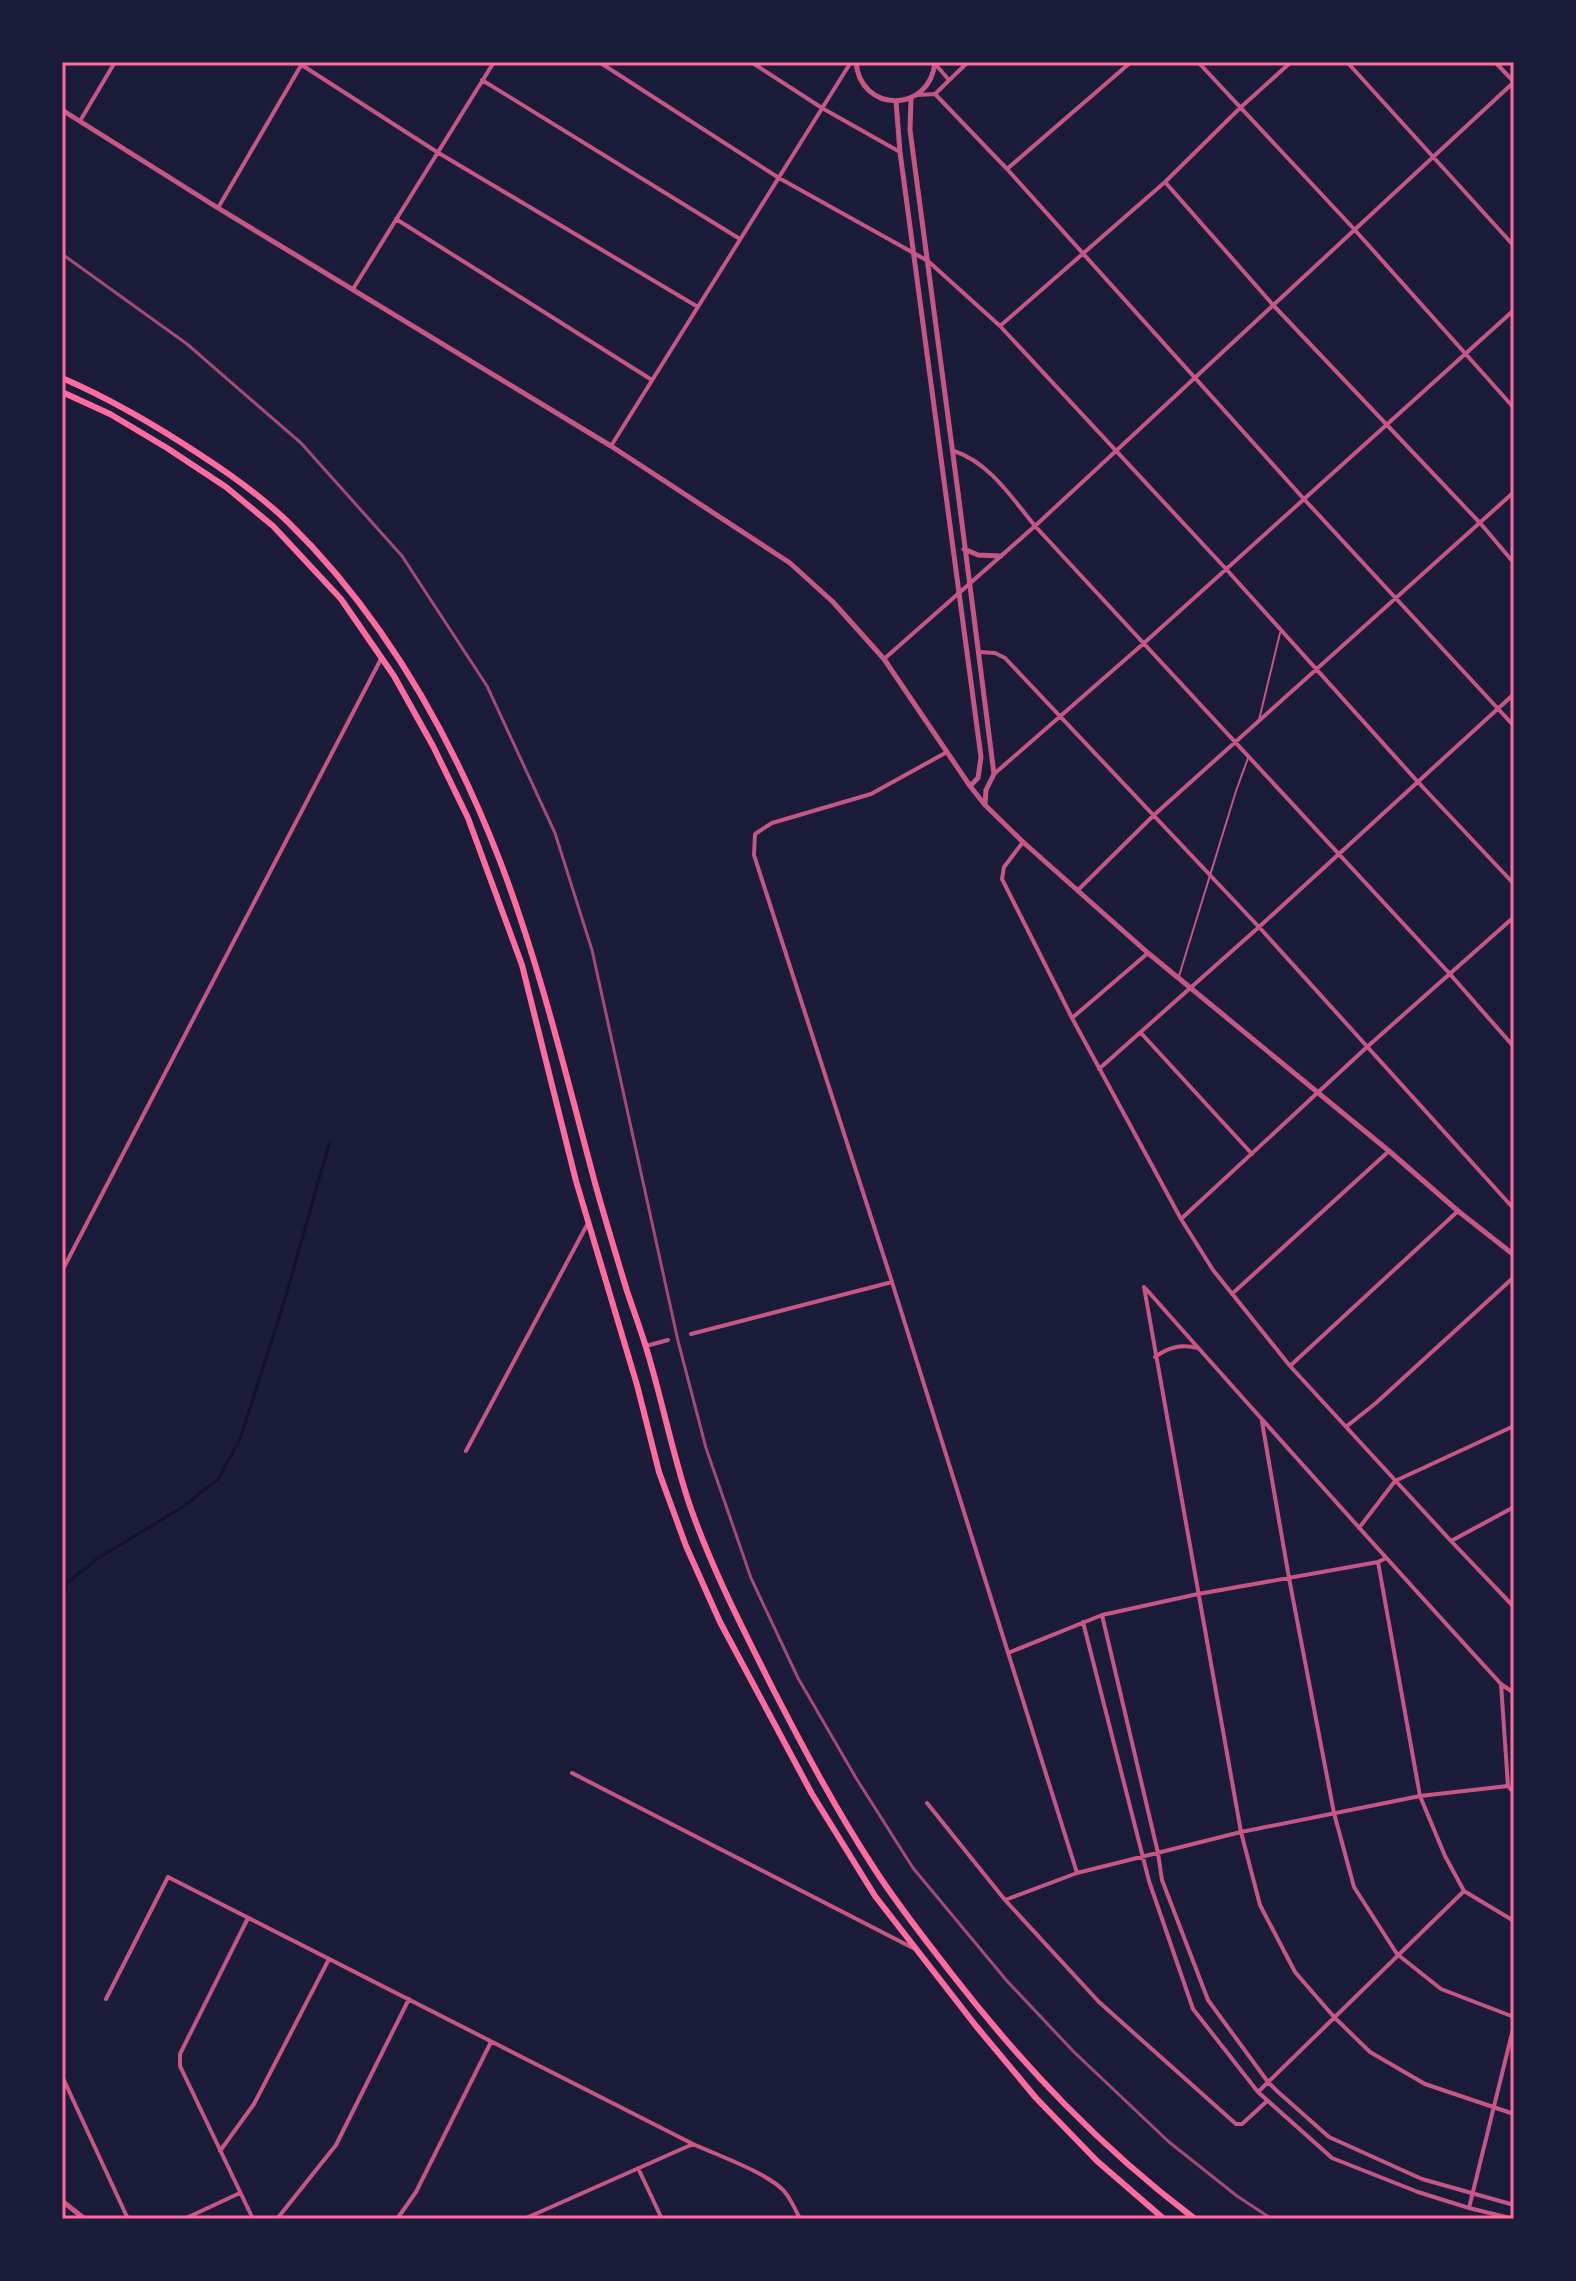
<svg xmlns="http://www.w3.org/2000/svg" width="1576" height="2281" viewBox="0 0 1576 2281" font-family="Signika,sans-serif">
	<rect width="100%" height="100%" fill="#1b1b3a"/>
	<g fill="none" stroke-linecap="round" stroke-linejoin="round">
		<path stroke="#12122b" stroke-width="3" d="M62,1587l35,-28 87,-53 35,-28 21,-39 45,-140 44,-155"/>
		<path stroke="#c65784" stroke-width="2" d="M1259,720l21,-87
			M1179,976l57,-185 12,-33"/>
		<path stroke="#c65784" stroke-width="4" d="M297,62l140,90 261,155
			M599,62l180,116 149,83 72,65 226,243 191,212 97,103
			M751,62l71,46 78,44
			M1198,62l156,167 160,179
			M1347,62l167,184
			M1495,62l19,20
			M936,65l13,15
			M482,80l258,159
			M935,94l72,75 296,329 211,228
			M917,95l18,-1 33,-32
			M80,121l35,-59
			M1007,169l124,-107
			M1165,182l109,124 207,218 33,39
			M218,208l85,-146
			M396,219l256,161
			M353,289l141,-227
			M1000,326l165,-144 75,-74 51,-46
			M611,446l240,-384
			M954,451c36,12 57,46 81,75l414,447 65,74
			M979,652l16,1 10,5 254,269 255,282
			M884,659l151,-133 479,-444
			M947,752l-76,42 -99,29 -17,11 -1,21 138,427 185,591
			M994,774l149,-130 371,-334
			M1023,842l-19,25 -2,12 70,139 109,201 32,51 77,96 161,175 63,66
			M1078,890l76,-75 360,-323
			M1072,1018l76,-65
			M1141,1033l111,121
			M1099,1069l160,-142 255,-233
			M1181,1219l186,-172 147,-130
			M62,1271l320,-614
			M1144,1287l97,545 19,73 35,67 39,45 36,35 55,32 89,30
			M1146,1289c117,132 235,264 355,395l13,9
			M1233,1293l156,-142
			M691,1334l201,-52
			M646,1346l22,-6
			M1155,1357c14,-10 26,-13 43,-9
			M1290,1366l168,-155
			M1262,1422l27,156 45,235 20,74 43,67 44,35 73,28
			M1347,1426l29,-23 138,-126
			M466,1451l122,-228
			M1359,1528l36,-47 119,-55
			M1451,1541l63,-34
			M1378,1562l42,234 25,60 19,35 50,30
			M1102,1615l56,238 4,27 46,120 60,82 9,9 52,46 93,42 92,26
			M1083,1622l66,259 44,128 65,83 74,66 86,34 51,16 45,11
			M1008,1653l94,-38 96,-21 180,-32 8,-4
			M1501,1684l7,102 6,7
			M572,1773l341,175
			M927,1803l78,97 94,102 137,122h6l24,-22
			M1005,1900l72,-27 164,-41 179,-36 88,-10
			M248,1918l-68,136v12l73,153
			M106,1999l62,-122 525,267c24,11 75,29 91,47 7,8 11,18 16,28
			M62,2076l66,143
			M1258,2092l206,-201
			M220,2151l34,-47 75,-145
			M638,2168l24,51
			M1469,2208l45,-183
			M184,2219l56,-26
			M277,2219l59,-74 73,-146
			M397,2219l19,-27 75,-150
			M524,2219l169,-75"/>
		<path stroke="#c65784" stroke-width="5" d="M856,62c4,51 74,52 79,0
			M911,98l-1,32c29,215 57,429 84,644l-8,16 -1,15
			M896,101l4,51 81,605 -3,21 -8,8
			M62,110l156,98 393,238 179,117 43,39 51,57 86,127 15,19 38,37 125,111 241,198 69,60 56,44
			M964,549l14,6 23,1
			M62,2201l23,18
			M62,2217l2,2"/>
		<path stroke="#ff6b9d" stroke-width="6" d="M62,378c49,21 93,47 137,76 31,20 62,42 89,68 95,93 164,215 212,339 40,105 66,214 95,322 10,36 21,72 32,108 7,21 15,42 21,63 15,50 25,102 42,152 22,63 53,123 83,183 31,60 62,119 99,176 24,38 52,73 79,108 73,94 149,174 244,246
			M62,392l48,22 57,34 59,39 47,39 68,73 53,77 39,70 35,72 54,147 54,216 61,204 22,87 27,74 34,76 92,172 63,102 101,130 60,72 61,63 67,58"/>
		<path stroke="#a44b75" stroke-width="3" d="M62,254l125,90 114,99 101,113 85,130 68,147 37,117 86,391 28,107 45,130 47,100 58,100 57,90 94,113 67,71 95,90 68,54 35,23"/>
	</g>
	<rect width="1576" height="2281" fill="none" stroke="#1b1b3a" stroke-width="128"/>
	<rect x="64" y="64" width="1448" height="2153" fill="none" stroke="#ff6b9d" stroke-width="3"/>
</svg>
